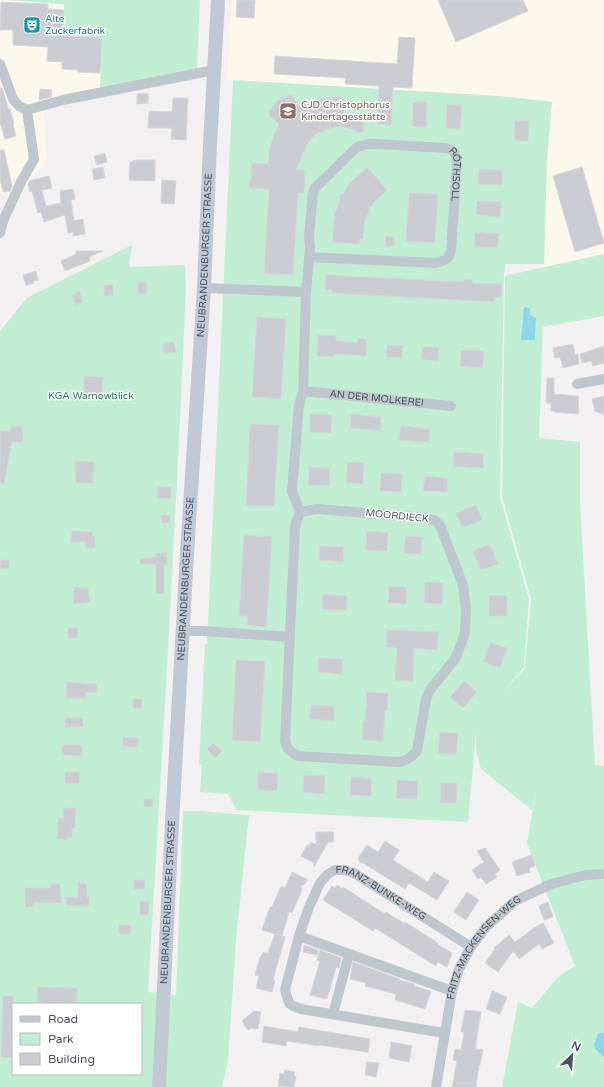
<svg xmlns="http://www.w3.org/2000/svg" width="604" height="1087" viewBox="0 0 604 1087" font-family="'Varela Round',sans-serif">
	<rect width="100%" height="100%" fill="#f2f0f0"/>
	<path fill="#fcf7eb" d="M0,0l64,4 -1,31 39,3 -2,50 -59,12 3,11 3,49 -18,23 -14,7 -15,4z
		M232,0h372v254l-60,13 3,-107 5,-59 -53,-5 -154,-8 -118,-8z"/>
	<path fill="#c1eed3" fill-rule="evenodd" d="M7,0h193l-3,68 -97,20 2,-50 -37,-4 -1,-30z
		M233,80l266,16 53,6 -5,58 -3,104h-39l-1,12 -4,221 29,102 -5,68 -21,26 22,-25 6,-69 -29,-102 3,-221 99,-22v62l-61,11 -4,111 41,4v62l15,261 9,1v321h-102l16,-85 14,6 26,-31 17,-11 -48,-123 9,-53 -4,20 -51,-41 -5,-18v-19l-8,90 -232,-12 -8,-16 -28,-2 2,-27 -3,-1 6,-120h2z
		M132,245l-3,22 56,-2 1,23c-10,235 -24,470 -38,704l28,3 7,-184h16l50,4 -13,124 -8,122 -6,26h-222v-756l27,-33zM13,1004h128v70h-128z"/>
	<path fill="#8fd5e9" d="M524,307l6,1v7l6,3 -1,22h-14z
		M602,1032l2,1v24l-9,-8 -1,-4 4,-11z"/>
	<path fill="#caccd2" stroke="#d4d6db" d="M237,0h18l-1,18 -18,-1z
		M438,0h85l5,11 -72,31z
		M1,2l47,2v5l16,1 -1,25 39,3 -2,35 -22,-1v-2l-16,-1v-7l-15,-1 1,-14 -35,-2v-15h-13z
		M399,37l16,1 -3,50 -19,-1 -2,38 -14,-1 2,-38 -34,-2 1,-6 -72,-4 1,-18 122,8z
		M0,88h2l7,22 1,-1 4,15 -1,1 3,11 -11,3 -5,-17z
		M40,89l12,1 -1,7 -12,3z
		M148,93v10l-11,1v-10z
		M292,95l6,11 20,-6 15,-3 11,1 -1,20 21,1 -1,14 -23,-7 -13,3 -11,5 -5,5 -5,7 -10,24h9l-1,23h-6l-5,82 -29,-2 5,-84 -20,-1v-9l2,1 1,-17 16,1 1,-12 4,-15 6,-13 -10,-9v-4l8,-10 5,-3z
		M173,98h15l-2,42 -15,-1 1,-11h-24l1,-17 23,1z
		M413,102h14l-1,25 -14,-1z
		M447,104l15,1 -2,24 -14,-1z
		M515,120l14,1 -1,20 -14,-1z
		M0,150h4l8,36 -2,5 -7,1 -3,-13z
		M105,153l2,9 -10,3 -3,-9z
		M136,160h19v21l-26,-1 1,-18z
		M103,167l2,11 -11,2 -2,-11z
		M367,167l20,23 -14,13 -8,16 -2,20 -3,-1 -1,6 -27,-2 3,-29 5,-11 -1,-5 2,-3h2l7,-11z
		M582,167l22,76 -29,9 -22,-76z
		M479,169l24,1 -1,15 -24,-1z
		M49,176l3,12 -10,2 4,16 15,-3 -1,-12 13,-2 2,10 -4,1 3,21 9,-2 2,15 -12,2v-4l-5,1 -3,-18 -21,7 -3,-10 -3,1 -6,-22 -2,1 -2,-8 1,-3z
		M162,180l14,1 -2,23 -13,-1z
		M409,193l29,1 -3,49 -29,-2z
		M477,201l24,1 -1,15 -24,-2z
		M475,232l24,2 -1,14 -24,-1z
		M386,236l8,1v9h-9z
		M76,251h27l-14,6 1,4 -25,10 -4,-10 15,-7z
		M36,271l2,9 -4,1v2l-8,2 -3,-10z
		M326,275l138,7v-3l9,1 -1,3 30,1 -1,14 -6,-1v5l-163,-9v-3h-7z
		M137,282h10v12h-10z
		M113,284v11l-9,1v-11z
		M80,292l3,10 -8,3 -3,-10z
		M257,317l29,2 -5,80 -29,-2z
		M318,335l18,1v5l21,2v-5l10,1 -1,17 -31,-2v3l-18,-1z
		M174,342l2,10 -12,1 -1,-9z
		M573,344l2,11 3,-1 1,10 -16,4 -3,-11 -5,1 -2,-10z
		M387,345l16,1 -1,12 -16,-1z
		M604,346v17l-11,3 -2,-5 -9,2 -2,-9z
		M423,347l16,1 -1,13 -16,-2z
		M461,350l23,1 -1,17 -23,-2z
		M84,376l19,1 -1,18 -18,-1z
		M547,378h7v16l24,2 1,18 -25,-2 -1,-1h-2v-8h-5z
		M604,396v19l-9,-4 -3,-12z
		M310,414l22,1 -1,18 -21,-1z
		M351,414l30,3 -1,14 -30,-3z
		M250,424l29,1 -5,81 -28,-1z
		M11,426h12v16h-11l-8,41 -4,-1v-51h11z
		M401,426l29,3 -1,13 -30,-2z
		M454,452l30,2 -1,14 -30,-2z
		M75,461l19,1 1,10h-3l1,11h-17z
		M348,462l16,1 -1,21 -17,-1z
		M309,467l21,1 -1,18 -21,-1z
		M381,473l21,1 -1,18 -21,-1z
		M425,476l23,2 -1,14 -24,-1z
		M158,487h13v12l-14,-1z
		M476,505l6,15 -20,8 -6,-15z
		M161,515h9v8h-8z
		M72,531l21,1 -1,4h3v12h-9v-6h-15z
		M367,531l21,2 -1,18 -21,-1z
		M244,535l28,2 -5,80 -1,10 -19,-2 1,-9h-9z
		M405,536l17,1 -1,17 -17,-1z
		M490,544l8,20 -17,6 -8,-19z
		M320,546l24,1 -1,15 -24,-2z
		M156,553h11v12h-3v29h-8v-30h-16v-5l16,-2z
		M0,560h9v9l-9,-1z
		M425,582l18,1 -1,21 -18,-1z
		M389,586l18,1 -1,17 -18,-1z
		M74,587l14,1 2,14 -17,2z
		M323,594l24,2 -1,14 -24,-1z
		M489,595l18,1v20h-18z
		M68,628h10l-1,10h-9z
		M387,630l51,2 -1,18 -23,-2 -1,33 -18,-1 2,-32 -11,-1z
		M490,643l17,5 -7,20 -17,-6z
		M319,658l24,1 -1,15 -24,-2z
		M236,660l29,1 -5,81 -28,-2z
		M464,681l13,11 -14,16 -13,-11z
		M67,682l30,2v9l-11,-1v6h-20z
		M367,692l21,1 -1,18h-2l-2,30 -21,-1 1,-18h2z
		M133,699h9v9h-9z
		M311,705l24,1 -1,15 -24,-2z
		M65,718h18v9h-18z
		M440,732l18,1 -2,21 -18,-1z
		M123,737l15,1v9l-15,-1z
		M213,743l9,8 -7,7 -8,-9z
		M65,744l17,1v11l-20,-1v-10h3z
		M65,772h15l-1,12 -14,-1z
		M258,772l20,1 -1,18 -20,-1z
		M304,775l21,1 -1,18 -21,-2z
		M351,777l21,2 -1,17 -21,-1z
		M397,780l21,1 -1,18 -21,-1z
		M441,783h16l-1,20h-16z
		M144,799h9v8h-9z
		M63,808h13l-1,20h-3v10l-5,-1v3l-10,-1 1,-21h6z
		M316,832h18l-1,10h-5l-14,25v-4l-13,-7 6,-11 2,1 2,-4 5,3z
		M385,841l14,9 -6,10 35,22 6,-10 15,9 -12,19 -28,-17 -4,6 -42,-26h-3l-2,-5 9,-13 11,7z
		M485,848l15,22 -5,4 2,3 -11,7 -5,-7 -3,2 -6,-9 12,-8 -7,-11z
		M532,855l3,11 -6,2 1,4 -13,4 -5,-14z
		M292,872l15,7 -2,5 -5,2 2,4 -10,23 -3,-1 -7,24 -20,-6 8,-23h2l9,-21 4,2z
		M134,880h11l-1,9h-10z
		M78,883h9v14h2v9l-23,-1v-8h12z
		M51,884h9l1,19h-27v4h-9v-19h26z
		M337,885l5,4 1,-2 42,27 1,-2 19,12v-2l33,21 -1,1 15,9 -5,14 -9,-5 -2,4 -61,-38 -2,3 -50,-31 9,-14 3,2z
		M467,892l12,8 -13,20 -12,-8z
		M140,901l9,1 -1,13h-8z
		M548,902l5,15 -9,3 -5,-14z
		M543,923l11,20 -12,6 -3,-5 -20,15 -6,-8 -15,21 -13,-9 10,-14 -1,-1 15,-13 6,7 19,-14z
		M119,925h12v9h-12z
		M275,934l10,3 -12,43 2,1 -3,11 -16,-4 3,-12 -4,-1 5,-18 2,-2 1,-3 5,1z
		M304,945l14,5 -1,5 -14,-3z
		M320,950l21,8 -2,10 -3,-1 -9,32 -17,-4 10,-34 -3,-1z
		M353,962l47,17 -1,1 16,4 -1,2 17,5 -6,18 -30,-9 1,-4h-1l1,-2 -31,-8 1,-3 -16,-4z
		M38,987l39,1 -1,16h-27v-1l-12,-1z
		M492,991l15,6 -7,17 -14,-5z
		M3,996h10l-1,62 -11,-1z
		M465,1010l16,2 -6,37 8,1 -3,15h-1l-3,22h-24l5,-26 -4,-1 2,-11 6,1 3,-18h-3z
		M254,1011l7,1 -3,17 -7,-1 -3,2 -2,-3 -2,-1v-2l-2,-3z
		M264,1026l34,6 1,-5 71,12 -2,13 -49,-7v1l-32,-5 -1,5 -24,-4z
		M391,1042l21,4 -3,16 -20,-4z
		M367,1062l12,1 -3,14 -11,-2z
		M285,1070l10,2 -1,4h2l-2,11 -16,-1 2,-13 4,1z"/>
	<g fill="none" stroke-linecap="round" stroke-linejoin="round">
		<g stroke="#bfc7ce" stroke-width="10">
			<path d="M0,64l13,35 6,7 8,4 36,-10 151,-30"/>
			<path d="M0,223l3,-2 18,-39 13,-23 -7,-49"/>
			<path d="M0,233l3,-12"/>
			<path d="M204,288l102,4"/>
			<path d="M577,384l27,-5"/>
			<path id="s1" d="M303,391l148,15"/>
			<path d="M317,509l110,9 7,2 6,5 23,60 3,25 -1,22 -3,10 -7,17 -25,31 -4,9 -9,52c-5,6 -10,10 -18,11l-101,-6c-8,-4 -11,-7 -13,-15l10,-215 5,-14z"/>
			<path id="s2" d="M300,512l-8,-21 7,-86 4,-14 3,-99 4,-44 -1,-12 4,-43 2,-5 42,-41 12,-3h7l69,4c8,1 11,5 12,14l-6,89c-2,9 -8,10 -16,12l-126,-6"/>
			<path d="M183,631h20l87,6"/>
			<path d="M299,936l153,55"/>
			<path d="M333,1014l16,-60"/>
			<path id="s3" d="M444,1033l-143,-24 -8,-3 -4,-3 -4,-13 14,-54 10,-29 11,-24 8,-9 7,-4h9l10,3 117,74"/>
			<path id="s4" d="M436,1087l16,-96 7,-22 12,-22 15,-20 29,-26 36,-17 35,-9 18,-1"/>
		</g>
		<path stroke="#bfc8d3" stroke-width="14" id="s5" d="M159,1087l13,-264 15,-269 17,-266 6,-143 8,-145"/>
	</g>
	<defs>
		<g id="theatre-square" transform="scale(0.9)"><rect x="-9" y="-9" width="18" height="18" rx="4" fill="#0f9aa8" stroke="#fff"/><path d="M-5-5.5Q0-4 5-5.5V0Q5 5 0 6Q-5 5-5 0ZM-3.3-2.5H-1v1.5H-3.3ZM1-2.5H3.3v1.5H1ZM-2.8 1Q0 5.5 2.8 1Z" fill="#fff"/></g>
		<g id="school-square" transform="scale(0.9)"><rect x="-9" y="-9" width="18" height="18" rx="4" fill="#8d6e63" stroke="#fff"/><path d="M0-5L7-2L0 1L-7-2ZM-4 1L0 2.5L4 1V4Q0 6-4 4Z" fill="#fff"/></g>
	</defs>
	<g fill-rule="evenodd">
		<use href="#theatre-square" x="32" y="25"/>
		<use href="#school-square" x="288" y="111"/>
	</g>
	<g text-anchor="middle" dominant-baseline="central" stroke-width="3" stroke-linejoin="round" paint-order="stroke">
		<g font-size="10" fill="#0d838f" stroke="#fff" text-anchor="start">
			<text x="45" y="19">Alte<tspan x="45" dy="12">Zuckerfabrik</tspan></text>
		</g>
		<g font-size="10" fill="#785e54" stroke="#fff" text-anchor="start">
			<text x="301" y="105">CJD Christophorus<tspan x="301" dy="12">Kindertagesstätte</tspan></text>
		</g>
		<g font-size="10" fill="#49535d" stroke="#fff">
			<text stroke="none"><textPath href="#s2" startOffset="507">RÖTHSOLL</textPath></text>
			<text stroke="none"><textPath href="#s5" startOffset="833">NEUBRANDENBURGER STRASSE</textPath></text>
			<text stroke="none"><textPath href="#s1" startOffset="74">AN DER MOLKEREI</textPath></text>
			<text transform="translate(397 516) rotate(6)">MOORDIECK</text>
			<text stroke="none"><textPath href="#s5" startOffset="509">NEUBRANDENBURGER STRASSE</textPath></text>
			<text stroke="none"><textPath href="#s3" startOffset="357">FRANZ-BUNKE-WEG</textPath></text>
			<text stroke="none"><textPath href="#s5" startOffset="185">NEUBRANDENBURGER STRASSE</textPath></text>
			<text stroke="none"><textPath href="#s4" startOffset="152">FRITZ-MACKENSEN-WEG</textPath></text>
		</g>
		<g font-size="10" fill="#1b7d4d" stroke="#fff">
			<text x="91" y="396">KGA Warnowblick</text>
		</g>
	</g>
	<rect x="12" y="1003" width="130" height="72" fill="#ffffff" stroke="#b6babe"/>
	<rect x="20" y="1016" width="20" height="6" fill="#bfc8d3" stroke="#b6babe"/>
	<text x="48" y="1023" font-size="12" fill="#49535d">Road</text>
	<rect x="20" y="1033" width="20" height="12" fill="#c1eed3" stroke="#b6babe"/>
	<text x="48" y="1043" font-size="12" fill="#49535d">Park</text>
	<rect x="20" y="1053" width="20" height="12" fill="#caccd2" stroke="#b6babe"/>
	<text x="48" y="1063" font-size="12" fill="#49535d">Building</text>
	<g transform="translate(572 1055) rotate(25)" stroke="#ffffff" stroke-width="3" paint-order="stroke">
	<path d="M0-3L7 15L0 10L-7 15Z" fill="#49535d"/>
	<text y="-6" font-size="11" font-weight="bold" text-anchor="middle" fill="#49535d">N</text>
	</g>
</svg>
